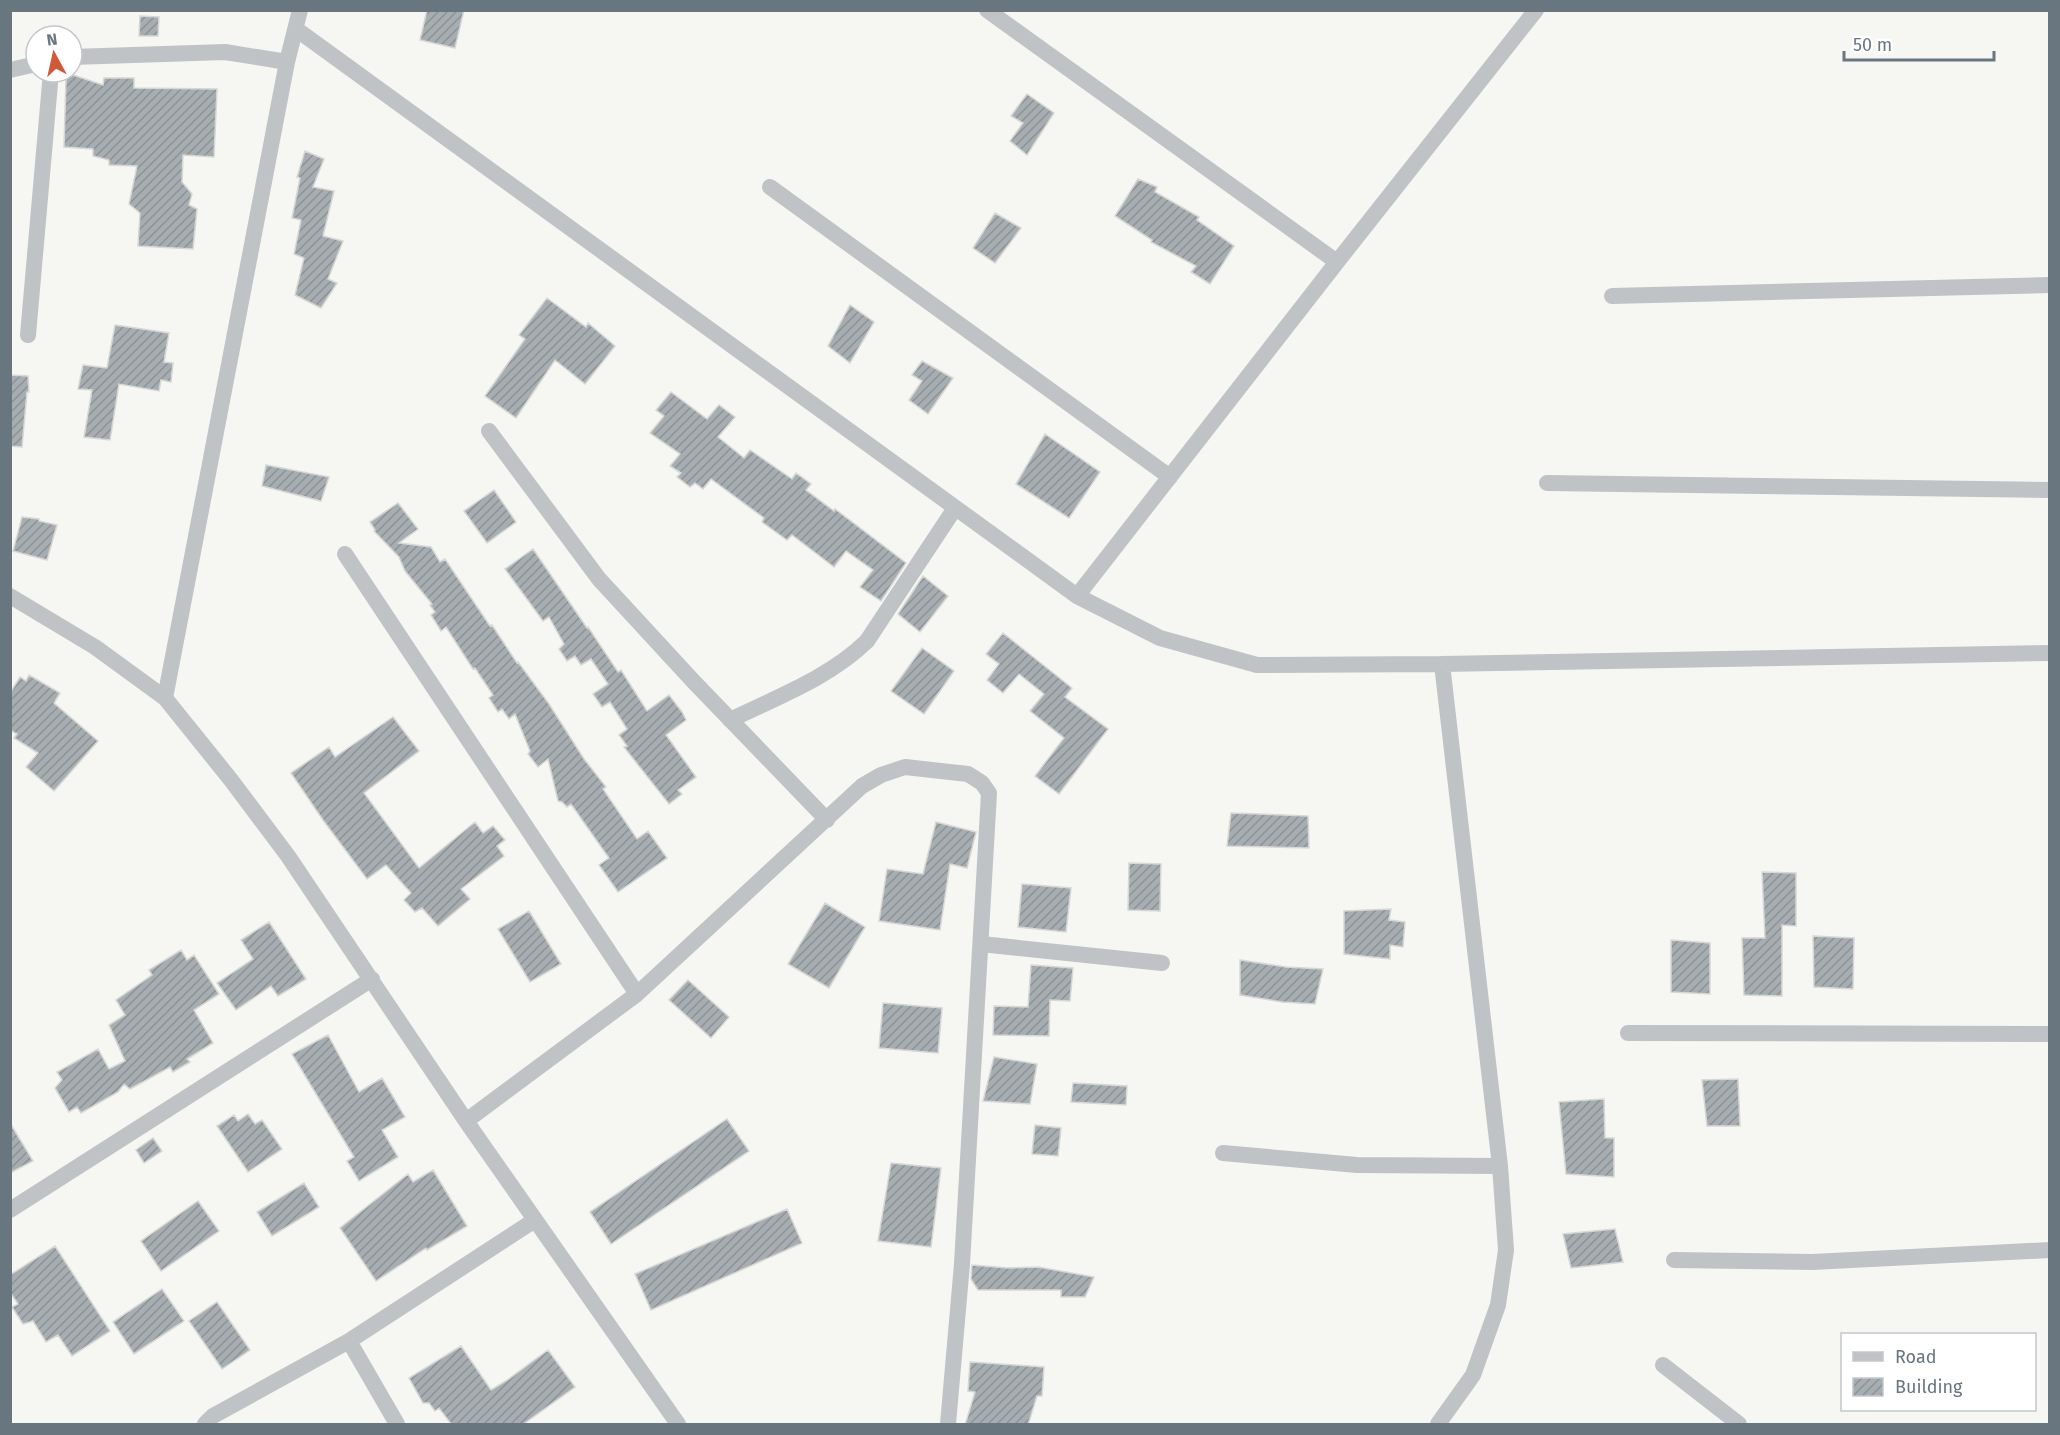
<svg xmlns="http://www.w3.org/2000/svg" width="2060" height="1435" viewBox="0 0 2060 1435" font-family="'Fira Sans',sans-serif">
	<defs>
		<pattern id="building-hatch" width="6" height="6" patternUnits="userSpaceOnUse" patternTransform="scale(1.5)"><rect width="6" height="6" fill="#a7aeb2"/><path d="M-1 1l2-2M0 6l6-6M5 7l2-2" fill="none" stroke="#8c9296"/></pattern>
	</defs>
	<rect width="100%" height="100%" fill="#f6f6f3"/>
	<path fill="url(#building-hatch)" stroke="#d7d7d5" stroke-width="1.5" d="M427,10h37l-9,38 -35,-8z
		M140,16l19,1 -1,19h-19z
		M73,75l30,10 1,-7h30v10l83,1 -3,68 -31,-2 -1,27 10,12 -3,11 8,4 -4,40 -55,-3 2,-33 -11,-9 8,-38 -28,-1v-5l-16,-4v-7l-29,-2 2,-69z
		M1027,94l27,19 -27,42 -17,-14 13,-18 -12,-7z
		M305,151l19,8 -11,28 21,4 -11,45 20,5 -15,38 9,4 -16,25 -26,-13 9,-37 -10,-4 7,-34 -9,-2 8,-40 -3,-1z
		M1138,179l19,8 -2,5 44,25 -2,3 37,26 -24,38 -19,-12 5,-6 -45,-24 1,-2 -37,-24z
		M995,213l26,15 -26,35 -22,-15z
		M547,298l39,29 2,-4 27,23 -30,38 -30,-24 -39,58 -31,-22 40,-57 -6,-4z
		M850,305l24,17 -24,41 -22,-17z
		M115,325l54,8 -5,29 9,1 -2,19 -10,-2 -2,11 -40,-7 -9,56 -26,-3 8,-47 -14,-1 5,-24 24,3z
		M922,361l31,17 -25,36 -19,-14 13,-19 -10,-6z
		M10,375l18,1 1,16h-2l-5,55 -12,-1z
		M671,392l36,27 12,-14 16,12 -17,20 26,21 6,-8 42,29 4,-6 15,11 -5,6 28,21 1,-2 71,54 -25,38 -21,-14 13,-17 -27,-19 -12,16 -42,-32 -5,5 -25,-18 2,-4 -53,-39 -8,10 -8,-6 -5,4 -13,-10 4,-4 -11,-7 10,-12 -30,-21 14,-17 -8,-6z
		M1045,434l55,38 -31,46 -53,-34z
		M266,465l63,12 -8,24 -59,-15z
		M494,490l22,32 -29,21 -23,-32z
		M398,503l20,26 -19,14 32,4 9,15 5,-3 45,67 2,-1 25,38 1,-1 31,42 35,55 22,28 -3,2 34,50 11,-8 19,27 -49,34 -19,-27 10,-7 -38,-54 -4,3 -5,-5 -4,-1 -10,-42 -10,8 -10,-13 2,-3 -15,-37 -6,5 -7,-10 -4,3 -9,-14 4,-3 -18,-27 -2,1 -27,-42 -5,4 -10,-16 4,-3 -5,-7 2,-1 -27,-33 -6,-14 -25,-26 1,-1 -5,-8z
		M22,517l17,2v2l18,4 -10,35 -34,-9z
		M533,549l54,79 1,-1 30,45 3,-2 26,41 22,-16 13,17 4,8 -20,15 30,42 -18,13 4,4 -13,10 -45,-57 3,-1 -8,-11 8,-6 -17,-27 -8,5 -9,-13 15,-10 -17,-25 -10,6 -6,-9 -8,5 -8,-12 5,-5 -15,-27 -6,4 -38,-52z
		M923,576l25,20 -28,36 -22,-18z
		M1003,633l69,55 -7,9 43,32 -49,65 -24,-18 29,-38 -34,-27 14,-17 -25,-20 -16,19 -16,-13 12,-16 -13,-10z
		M922,648l32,23 -30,43 -33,-23z
		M29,675l31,18 -6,10 44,38 -44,50 -28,-24 12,-14 -24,-15 3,-4 -7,-4v-37l10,-16 6,4z
		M393,717l26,34 -55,42 55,75 56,-46 8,11 10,-7 12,14 -8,6 7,10 -43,33 9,10 -32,27 -16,-18 -7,4 -11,-12 7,-7 -25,-28 -19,14 -44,-59 -32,-47 38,-26 6,10z
		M1231,813l77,3 1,32 -82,-2z
		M936,822l40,10 -9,36 -17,-4 -10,66 -61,-9 8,-52 36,5z
		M1129,863l32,1 -1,47 -32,-1z
		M1762,872l34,1v53l-14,-1v71l-38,-1 -2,-57h23z
		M1022,884l49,4 -5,44 -48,-5z
		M825,903l40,24 -36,61 -41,-24z
		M1391,909l-2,11 16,2 -2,25 -13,-2v14l-46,-5v-43z
		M529,911l32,53 -31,18 -32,-53z
		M269,922l37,57 -28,17 -7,-10 -35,24 -19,-27 36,-24 -12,-19z
		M1813,936l41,2 -1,51 -39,-2z
		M1671,940l39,3v51l-39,-2z
		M181,950l6,10 7,-5 25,39 -25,16 19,33 -26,16 3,3 -17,10 -3,-5 -40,22 -6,-5 -6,8 -37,21 -4,-6 -8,5 -14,-24 7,-8 -5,-8 41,-23 11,20 16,-8 -16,-36 16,-10 -9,-15 36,-25 -3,-5z
		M1240,960l46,7 37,2 -8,35 -33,-2 -42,-7z
		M1031,965l42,3 -3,33 -20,-1 -1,36 -56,-1 1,-29 34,1z
		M688,980l41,37 -18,21 -42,-38z
		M883,1003l59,5 -4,45 -59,-5z
		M328,1035l31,57 23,-14 23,39 -23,13 16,27 -39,24 -12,-20 7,-4 -62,-103z
		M994,1057l43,7 -7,40 -47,-3z
		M1738,1079l2,47h-33l-5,-46z
		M1073,1083l54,3 -1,19 -55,-3z
		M1604,1099l1,39h9v39l-48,-3 -7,-72z
		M248,1114l7,10 7,-4 20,29 -34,23 -31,-46 17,-11 4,6z
		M727,1119l22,32 -138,93 -21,-32z
		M10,1123l23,38 -23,12z
		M1035,1125l26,3 -3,28 -26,-2z
		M153,1138l9,13 -18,12 -8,-13z
		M891,1163l50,5 -10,79 -53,-6z
		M433,1170l34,56 -40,24 -1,-2 -50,33 -36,-53 68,-54 5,8z
		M304,1183l15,24 -47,29 -15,-24z
		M198,1201l21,30 -58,40 -20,-30z
		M787,1209l15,34 -151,67 -16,-36z
		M1615,1229l8,33 -52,6 -8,-34z
		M55,1246l55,85 -38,25 -14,-21 -12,7 -13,-21 -10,3 -11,-17 6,-3 -8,-12v-17z
		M972,1265l36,3 30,-1 56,10 -9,20h-24v-7h-83l-7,-11z
		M162,1289l22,32 -50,33 -21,-32z
		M217,1302l33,48 -28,19 -33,-48z
		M461,1346l30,44 15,-9 42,-31 27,37 -53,38h-70l-13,-17 -4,3 -6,-8h-6l-14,-25z
		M970,1362l74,5 -2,29h-5l-9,29h-63l10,-33 -7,-1z"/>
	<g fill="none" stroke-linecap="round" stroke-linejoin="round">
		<path stroke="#bfc3c6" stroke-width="16" d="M987,10l350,252
			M296,29l781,567 83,42 97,27 185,-1 608,-11
			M72,57l153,-5 62,10
			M10,70l26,-6
			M770,187l400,290
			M1612,296l438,-11
			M28,335l23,-263
			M489,431l110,148 95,103 133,138
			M1547,483l503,7
			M345,554l292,440
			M10,596l85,51 70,51 66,82 57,76 178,265 212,303
			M1077,596l260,-334 199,-252
			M165,698l122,-636 13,-52
			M730,720c47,-23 99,-42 137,-79l88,-133
			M981,944l181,19
			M1628,1033l422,1
			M466,1121l171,-127 225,-208 19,-11 24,-8 63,7 14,9 7,10 -27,471 -14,160
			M1223,1153l134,12 143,1
			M10,1210l362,-231
			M1674,1260l138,2 238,-12
			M349,1341l48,83
			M1663,1365l76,59
			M205,1424l8,-8 136,-75 186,-121
			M1438,1424l35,-49 25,-70 8,-55 -6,-84 -58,-502"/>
	</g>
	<rect width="2060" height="1435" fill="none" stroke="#687680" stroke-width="24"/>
	<rect x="1841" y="1333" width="195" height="78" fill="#ffffff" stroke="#c3c8cc" stroke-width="1.5"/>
	<rect x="1853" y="1352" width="30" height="9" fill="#bfc3c6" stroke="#c3c8cc" stroke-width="1.5"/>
	<text x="1895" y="1363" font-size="18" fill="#687680">Road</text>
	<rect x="1853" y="1378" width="30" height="18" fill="url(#building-hatch)" stroke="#c3c8cc" stroke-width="1.5"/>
	<text x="1895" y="1393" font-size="18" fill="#687680">Building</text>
	<g transform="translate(54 54) rotate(352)"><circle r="28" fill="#ffffff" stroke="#c3c8cc" stroke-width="1.5"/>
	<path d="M0-4.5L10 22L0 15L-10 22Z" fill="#d05939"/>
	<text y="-9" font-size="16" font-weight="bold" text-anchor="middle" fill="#687680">N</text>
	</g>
	<path d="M1844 51v9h150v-9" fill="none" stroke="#687680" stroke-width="3"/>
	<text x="1853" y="51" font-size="18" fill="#687680" stroke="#ffffff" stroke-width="4.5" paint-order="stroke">50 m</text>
</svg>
